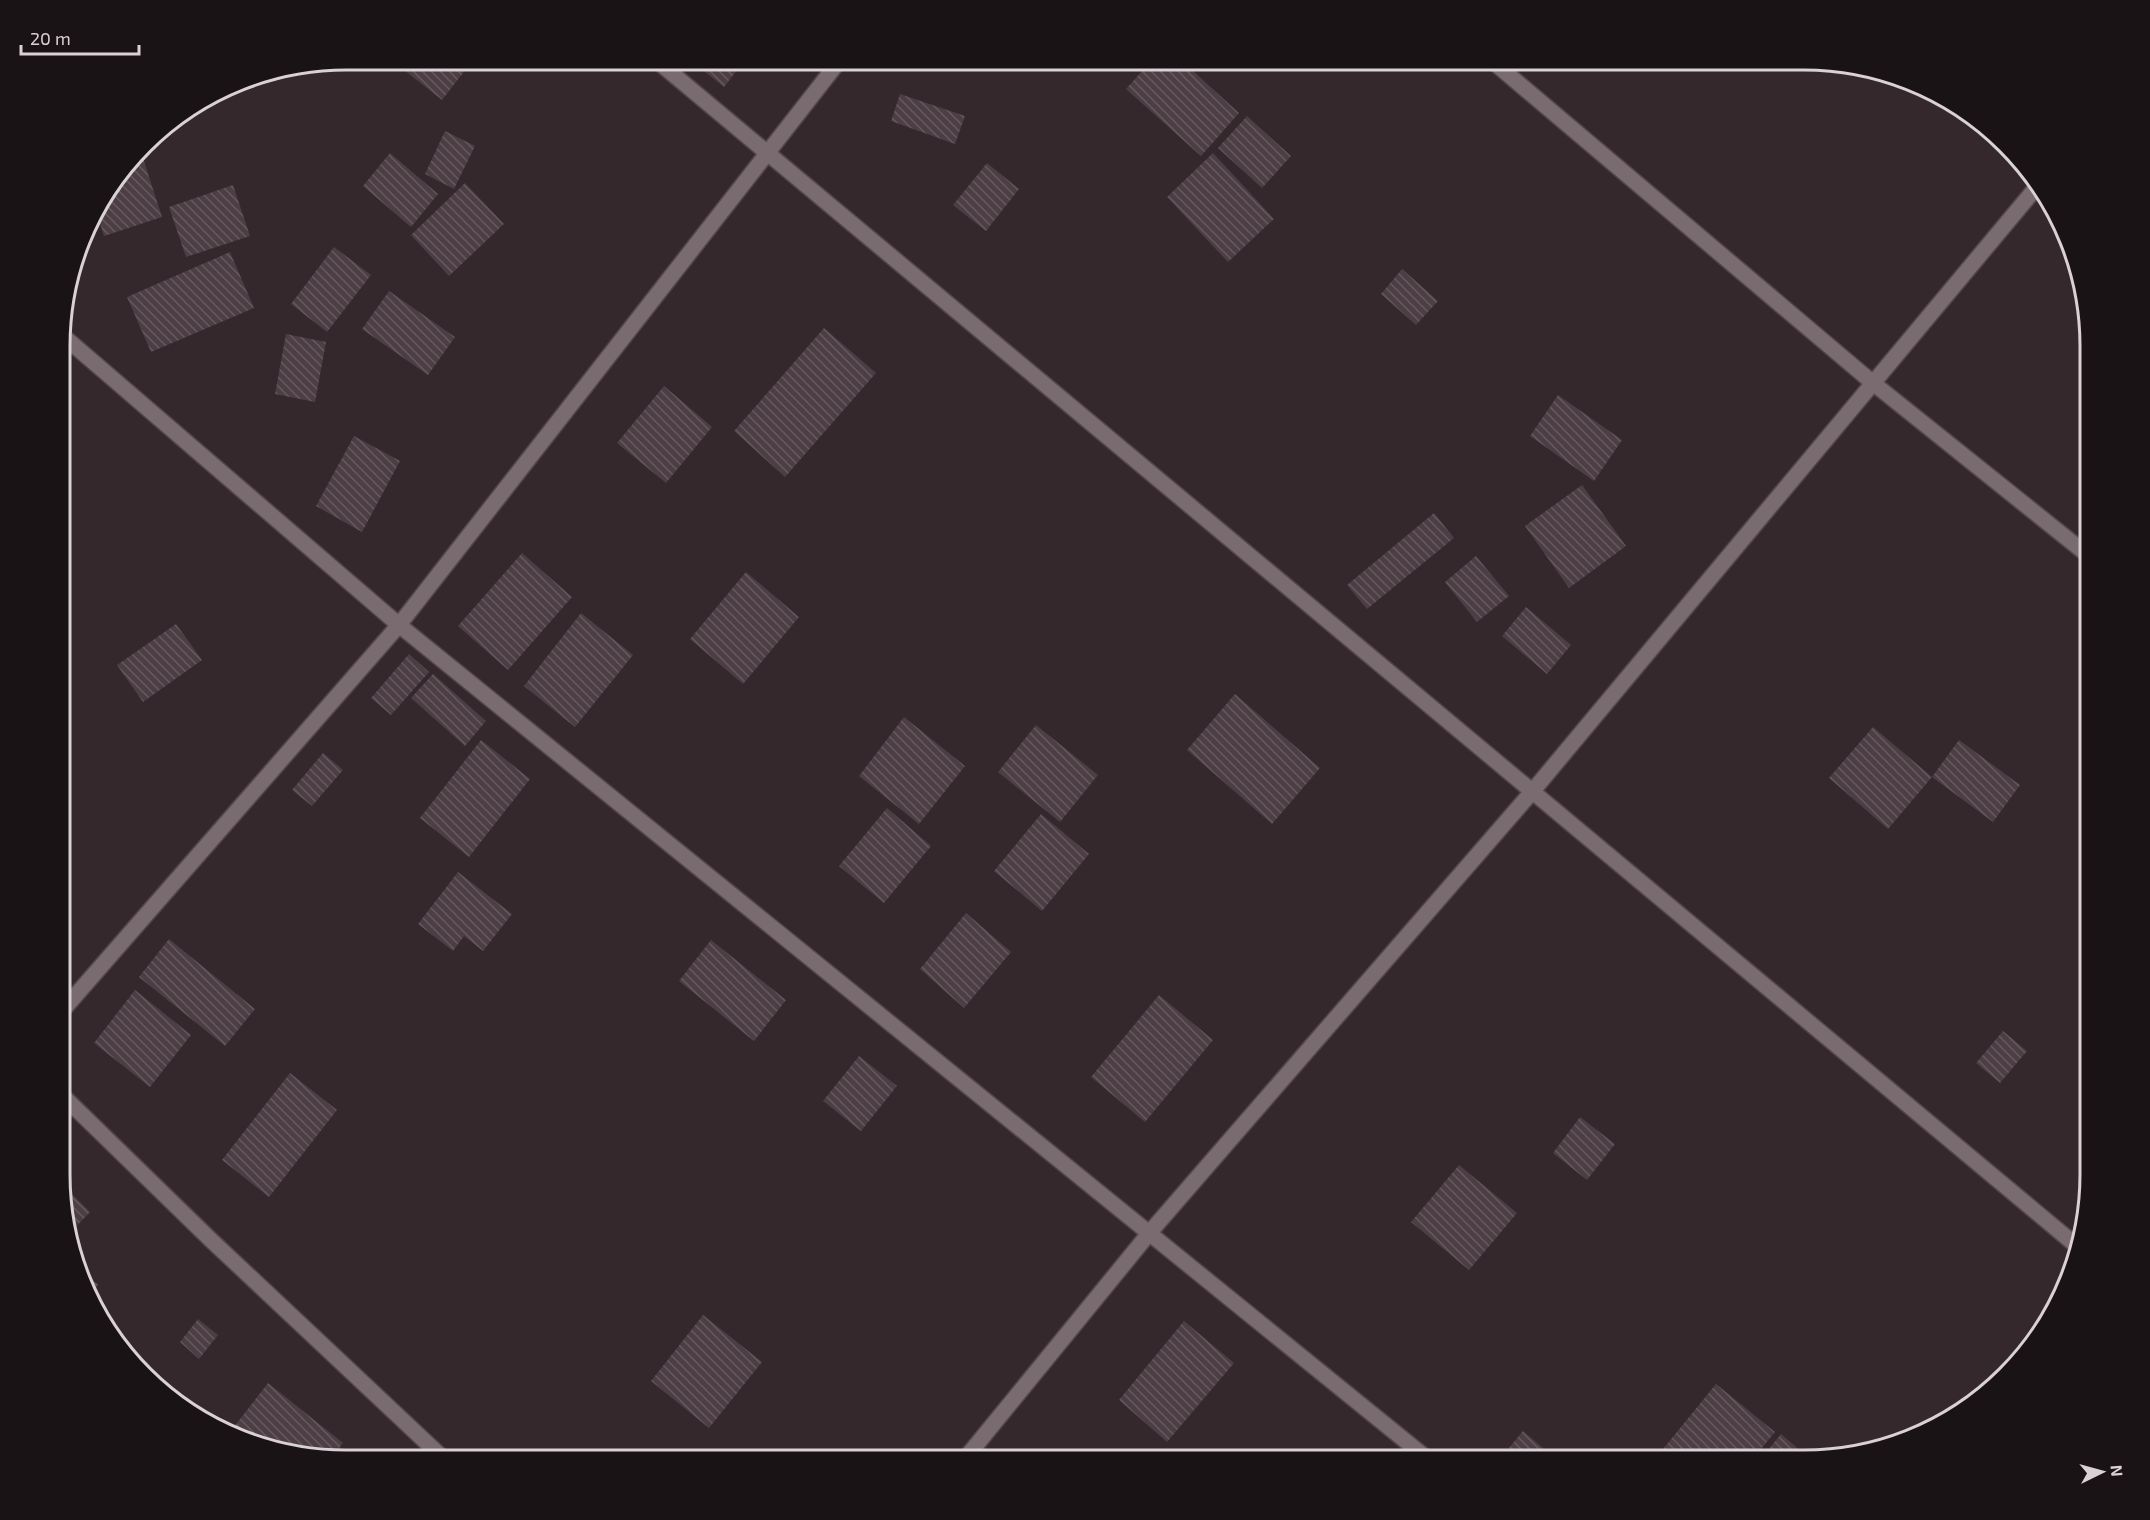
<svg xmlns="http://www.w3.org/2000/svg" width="2150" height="1520" viewBox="0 0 2150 1520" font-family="'Exo 2',sans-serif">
	<defs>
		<pattern id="building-back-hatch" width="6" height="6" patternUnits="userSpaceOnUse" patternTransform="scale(1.5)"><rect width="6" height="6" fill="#4c3e44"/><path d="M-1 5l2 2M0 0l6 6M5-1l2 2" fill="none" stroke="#65595e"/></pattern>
	</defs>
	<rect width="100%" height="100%" fill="#35282d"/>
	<path fill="url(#building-back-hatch)" d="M403,60h70l-31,40 -43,-34z
		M690,60h55l-21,27z
		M1152,60h29l58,53 -38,43 -75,-67z
		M900,94l65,22 -10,28 -64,-23z
		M1247,116l44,40 -29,32 -44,-40z
		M445,131l30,15 -21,43 -29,-15z
		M141,152l21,65 -58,19 -8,-25z
		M390,153l48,41 -27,33 -48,-41z
		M1213,153l61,66 -46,43 -61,-65z
		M987,163l32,26 -33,42 -33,-26z
		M465,183l39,41 -55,52 -38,-41z
		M233,185l17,51 -64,21 -17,-50z
		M334,247l37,28 -44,57 -36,-28z
		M230,252l24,56 -103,44 -24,-55z
		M1402,269l36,32 -22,24 -35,-31z
		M389,291l66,46 -27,38 -66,-46z
		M824,328l52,45 -91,104 -51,-46z
		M286,334l40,8 -11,60 -40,-8z
		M664,386l48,41 -46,56 -49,-40z
		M1558,395l64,45 -28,41 -64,-45z
		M354,436l46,25 -38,71 -46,-26z
		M1582,485l44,61 -57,42 -44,-62z
		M1434,513l20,25 -87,71 -20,-24z
		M522,553l50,44 -64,73 -50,-44z
		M1476,556l33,40 -32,26 -32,-40z
		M746,572l53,45 -56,67 -53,-45z
		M1526,607l45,38 -24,29 -45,-38z
		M581,613l52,42 -58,72 -51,-41z
		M176,624l26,36 -59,42 -26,-37z
		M409,654l20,18 -38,43 -20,-17z
		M433,674l53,47 -21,25 -54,-48z
		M1235,694l85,74 -48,56 -85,-74z
		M904,717l61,49 -46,58 -60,-48z
		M1036,725l62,50 -38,47 -62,-50z
		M1873,727l59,50 -44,52 -59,-51z
		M481,740l49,39 -61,78 -49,-39z
		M1959,740l61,45 -27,37 -61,-45z
		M323,753l20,17 -31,36 -20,-16z
		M887,808l44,38 -47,57 -45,-37z
		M1041,814l48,40 -47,57 -48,-40z
		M458,872l54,42 -29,37 -19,-15 -11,15 -35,-27z
		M966,913l45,39 -47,56 -44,-39z
		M169,939l86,70 -30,37 -86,-69z
		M711,940l75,60 -32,41 -75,-60z
		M135,990l56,45 -41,52 -56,-44z
		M1159,995l54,45 -68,82 -54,-45z
		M2003,1031l24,20 -27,32 -24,-20z
		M859,1056l38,30 -36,45 -38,-30z
		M290,1073l47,37 -68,87 -47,-37z
		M1580,1117l35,27 -28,36 -34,-27z
		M1459,1165l58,48 -48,57 -58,-48z
		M62,1184l28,28 -20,21 -8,-22z
		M85,1277l13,7 -6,13z
		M703,1315l59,47 -53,66 -58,-47z
		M198,1319l20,16 -19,24 -19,-17z
		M1184,1321l50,42 -67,79 -48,-42z
		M268,1383l75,60 -12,16 -77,-14 -24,-13z
		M1716,1384l59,48 -23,28h-75l-14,-11z
		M1523,1431l34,29h-58z
		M1781,1434l29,25 -50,1z"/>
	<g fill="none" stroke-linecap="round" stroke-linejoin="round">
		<g stroke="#51474b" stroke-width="18">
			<path id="minor" d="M656,60l1422,1187
				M1491,60l382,323 216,173
				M62,335l337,290 1030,835
				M62,1011l337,-386 441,-565
				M62,1095l149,145 233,219
				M964,1460l187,-229 380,-438 504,-604"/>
		</g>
		<use href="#minor" stroke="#7a6b71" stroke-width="15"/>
	</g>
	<path d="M0 0H2150V1520H0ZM346 70H1804A276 276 0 0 1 2080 346V1174A276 276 0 0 1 1804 1450H346A276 276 0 0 1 70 1174V346A276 276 0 0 1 346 70Z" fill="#191315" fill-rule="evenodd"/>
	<path fill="none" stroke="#d9d1d4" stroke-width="3" d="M346 70H1804A276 276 0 0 1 2080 346V1174A276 276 0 0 1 1804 1450H346A276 276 0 0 1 70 1174V346A276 276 0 0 1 346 70Z"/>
	<g transform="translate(2102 1472) rotate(85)" stroke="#191315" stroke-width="4.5" paint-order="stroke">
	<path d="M0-4.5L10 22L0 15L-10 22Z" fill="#d9d1d4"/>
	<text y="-9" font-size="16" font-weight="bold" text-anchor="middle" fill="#d9d1d4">N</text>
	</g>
	<path d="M21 45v9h118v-9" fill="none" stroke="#d9d1d4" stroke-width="3"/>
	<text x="30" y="45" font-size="18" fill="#d9d1d4" stroke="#191315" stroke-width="4.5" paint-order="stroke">20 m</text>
</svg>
